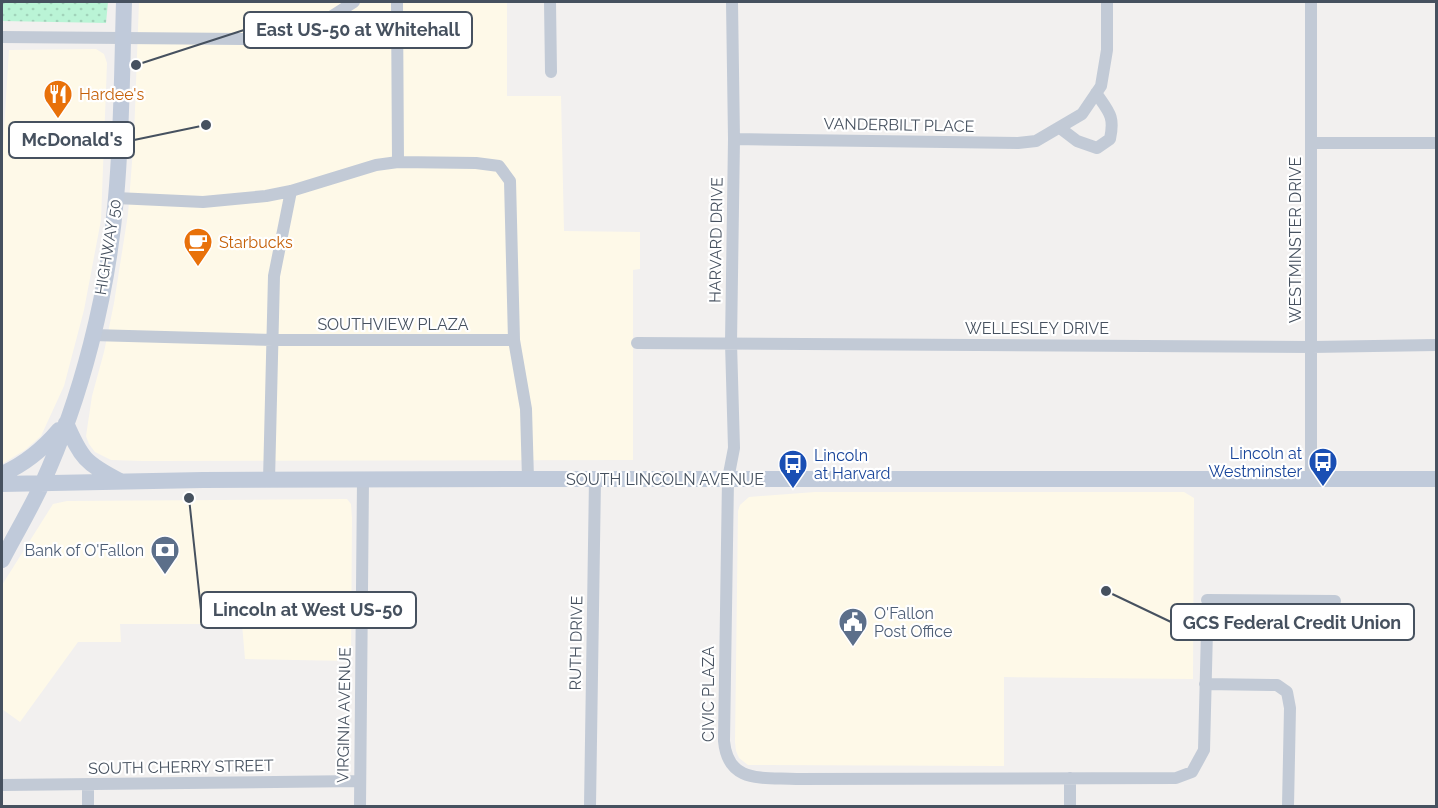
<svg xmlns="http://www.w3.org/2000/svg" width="1438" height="808" viewBox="0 0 1438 808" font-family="Raleway,sans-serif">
	<defs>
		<pattern id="park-dots" width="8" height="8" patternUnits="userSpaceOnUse" patternTransform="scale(1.5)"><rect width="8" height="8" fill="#baf4d6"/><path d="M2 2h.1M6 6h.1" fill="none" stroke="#a1d3ba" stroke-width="1.8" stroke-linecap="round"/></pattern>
	</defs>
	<rect width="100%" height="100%" fill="#f2f0ef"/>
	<path fill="#fef9e8" d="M139,2h368v94h54l3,135 76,1v37l-7,1v190l-490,1 -32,-1 -16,-8 -6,-8 -3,-8 6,-40 12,-44 10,-49 14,-89 6,-78z
		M96,49l8,5 3,9 -6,157 -17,90 -20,76 -23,50 -16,14 -23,14v-302l7,-112z
		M815,492h369l10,6 -1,181 -189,-2v89l-256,-1 -9,-7 -3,-7 -1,-9 3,-231 2,-6 9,-8z
		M347,499l4,5 1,14 -1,143 -106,-2 -3,-35h-122l1,18h-43l-58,80 -18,-13v-124l51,-81 14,-3z"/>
	<path fill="url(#park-dots)" d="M2,2h106l-2,21 -104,-2z"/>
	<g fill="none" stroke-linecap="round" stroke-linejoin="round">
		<path stroke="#c2cad6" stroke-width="12" d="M397,2l1,160
			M550,2l1,70
			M732,2l2,137 -3,204 3,105 -6,31 -4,262c4,43 38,36 72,38l380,-1 16,-6 12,-22 3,-120
			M2,37l241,2 46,-7 40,-14 25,-16
			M1060,128l17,13 20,7 13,-9c5,-23 -1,-27 -14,-46
			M734,139l284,4 18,-2 46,-27 19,-28 6,-36v-48
			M1311,143h125
			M116,198l87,4 63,-6 25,-5 85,-26 22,-3 78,1 23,3 11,15 4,159 12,69 2,70
			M92,335l181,5h241
			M637,343l675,4 124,-2
			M1311,478v-476
			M269,480l5,-204 17,-85
			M1207,600l128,1
			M1205,684l72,1 10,7 3,16 -2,98
			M2,785l358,-4
			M88,785v21
			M360,806l3,-326
			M590,806l5,-327
			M1070,806v-28"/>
		<path stroke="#c0cada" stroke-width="16" d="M66,423c15,35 19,40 54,58
			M2,474c23,-10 41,-25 57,-44
			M2,484l201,-4 325,-1h908
			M2,560c13,-25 28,-50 40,-76 40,-87 66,-191 74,-286 6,-65 6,-131 8,-196"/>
	</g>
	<defs>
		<g id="restaurant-pin" transform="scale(1.5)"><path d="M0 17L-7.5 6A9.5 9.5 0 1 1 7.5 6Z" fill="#e8710a" stroke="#fff"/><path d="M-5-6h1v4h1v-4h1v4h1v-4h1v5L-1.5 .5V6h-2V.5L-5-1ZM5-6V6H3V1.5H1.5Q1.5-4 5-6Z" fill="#fff"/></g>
		<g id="cafe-pin" transform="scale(1.5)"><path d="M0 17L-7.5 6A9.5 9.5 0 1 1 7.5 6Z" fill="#e8710a" stroke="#fff"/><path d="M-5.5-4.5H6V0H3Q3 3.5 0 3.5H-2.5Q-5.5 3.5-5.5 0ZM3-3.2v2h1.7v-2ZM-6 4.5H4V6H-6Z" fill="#fff"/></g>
		<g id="bus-pin" transform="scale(1.5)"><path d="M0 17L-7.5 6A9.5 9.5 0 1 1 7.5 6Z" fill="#1a4fb4" stroke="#fff"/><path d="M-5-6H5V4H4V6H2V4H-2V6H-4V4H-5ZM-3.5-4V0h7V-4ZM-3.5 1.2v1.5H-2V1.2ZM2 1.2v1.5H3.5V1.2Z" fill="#fff"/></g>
		<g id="bank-pin" transform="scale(1.5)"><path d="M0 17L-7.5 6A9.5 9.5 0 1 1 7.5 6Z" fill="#5c6f8a" stroke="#fff"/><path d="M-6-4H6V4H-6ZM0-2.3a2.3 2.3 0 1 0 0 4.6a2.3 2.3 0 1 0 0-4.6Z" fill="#fff"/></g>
		<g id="civic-pin" transform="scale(1.5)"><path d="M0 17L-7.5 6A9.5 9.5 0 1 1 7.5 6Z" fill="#5c6f8a" stroke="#fff"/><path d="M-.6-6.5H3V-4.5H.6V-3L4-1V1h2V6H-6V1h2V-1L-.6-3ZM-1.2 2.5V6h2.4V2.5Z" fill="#fff"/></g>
	</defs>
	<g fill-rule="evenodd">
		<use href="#restaurant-pin" x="58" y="94"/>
		<use href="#cafe-pin" x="198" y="242"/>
		<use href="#bus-pin" x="1323" y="462"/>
		<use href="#bus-pin" x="793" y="464"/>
		<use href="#bank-pin" x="165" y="550"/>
		<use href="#civic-pin" x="853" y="622"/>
	</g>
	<g text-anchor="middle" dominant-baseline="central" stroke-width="4.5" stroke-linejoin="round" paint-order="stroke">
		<g font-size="16" fill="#c56008" stroke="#fff" text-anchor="start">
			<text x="79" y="94">Hardee's</text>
			<text x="219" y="242">Starbucks</text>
		</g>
		<g font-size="16" fill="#46515f" stroke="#fff">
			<text transform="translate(899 125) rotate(1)">VANDERBILT PLACE</text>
			<text transform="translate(716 240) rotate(-89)">HARVARD DRIVE</text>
			<text transform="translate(1295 240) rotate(-90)">WESTMINSTER DRIVE</text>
			<text transform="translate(108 247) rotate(-81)">HIGHWAY 50</text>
			<text x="393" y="324">SOUTHVIEW PLAZA</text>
			<text x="1037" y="328">WELLESLEY DRIVE</text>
			<text x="665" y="479">SOUTH LINCOLN AVENUE</text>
			<text transform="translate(576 643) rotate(-89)">RUTH DRIVE</text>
			<text transform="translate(708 694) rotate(-90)">CIVIC PLAZA</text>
			<text transform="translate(344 715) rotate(-89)">VIRGINIA AVENUE</text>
			<text transform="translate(181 767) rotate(-1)">SOUTH CHERRY STREET</text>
		</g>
		<g font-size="16" fill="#164399" stroke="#fff" text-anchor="end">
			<text x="1302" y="453">Lincoln at<tspan x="1302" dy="18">Westminster</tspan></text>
			<text x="814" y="455" text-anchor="start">Lincoln<tspan x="814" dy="18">at Harvard</tspan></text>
		</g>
		<g font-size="16" fill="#4e5e75" stroke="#fff" text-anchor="end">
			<text x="144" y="550">Bank of O'Fallon</text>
			<text x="874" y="613" text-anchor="start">O'Fallon<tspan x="874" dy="18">Post Office</tspan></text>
		</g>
	</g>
	<path fill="none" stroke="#46515f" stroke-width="2" d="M136 65L244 30M206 125L134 140M189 498L201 610M1106 591L1171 622"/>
	<g fill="#46515f" stroke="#fff" stroke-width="2">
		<circle cx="136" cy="65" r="6"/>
		<circle cx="206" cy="125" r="6"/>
		<circle cx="189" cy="498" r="6"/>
		<circle cx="1106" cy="591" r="6"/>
	</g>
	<g fill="#fff" stroke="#46515f" stroke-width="2">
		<rect x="244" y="12" width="228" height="36" rx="6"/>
		<rect x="9" y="122" width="125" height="36" rx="6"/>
		<rect x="201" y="592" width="215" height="36" rx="6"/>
		<rect x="1171" y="604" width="243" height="36" rx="6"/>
	</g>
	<g font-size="18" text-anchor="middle" font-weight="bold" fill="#46515f">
		<text x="358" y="36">East US-50 at Whitehall</text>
		<text x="72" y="146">McDonald's</text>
		<text x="308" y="616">Lincoln at West US-50</text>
		<text x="1292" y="629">GCS Federal Credit Union</text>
	</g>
	<rect width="1438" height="808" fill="none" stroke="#46515f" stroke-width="6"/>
</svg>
